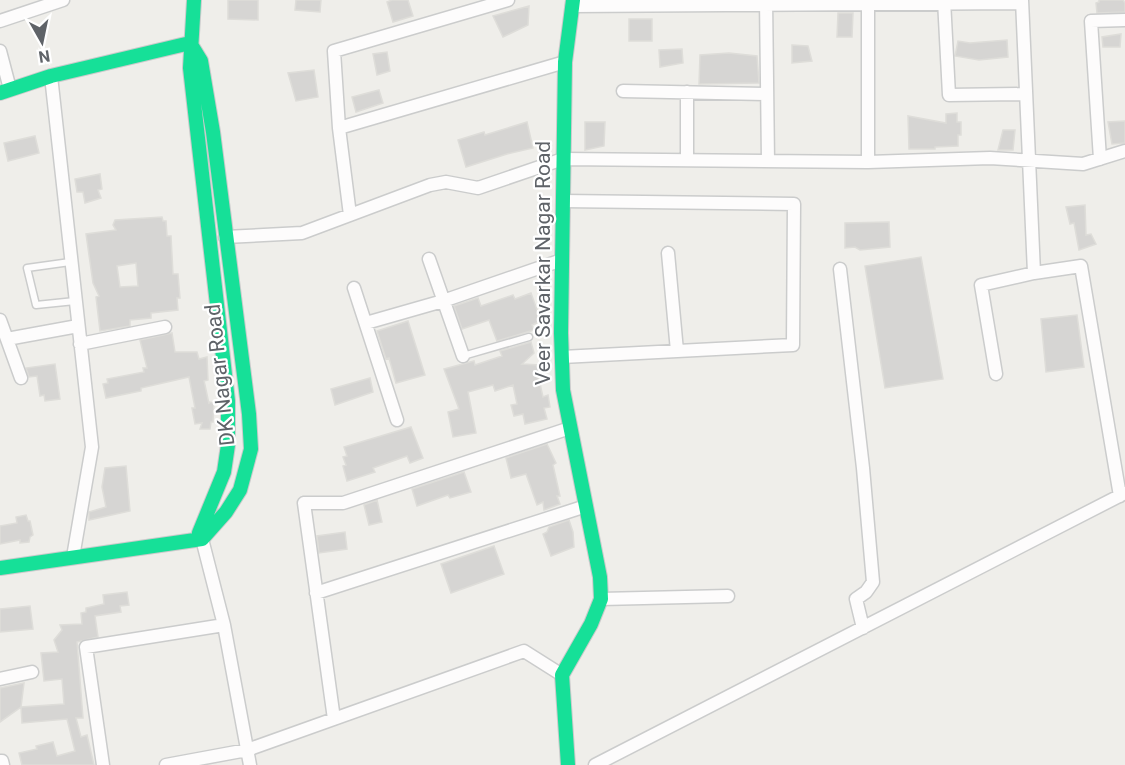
<svg xmlns="http://www.w3.org/2000/svg" width="1125" height="765" viewBox="0 0 1125 765" font-family="Roboto,sans-serif">
	<rect width="100%" height="100%" fill="#efeeea"/>
	<path fill="#d6d5d3" stroke="#deddd9" stroke-width="1.5" fill-rule="evenodd" d="M228,0h30v20l-30,-1z
		M296,0h25l-1,12 -25,-2z
		M392,0h16l5,16 -20,6 -6,-20z
		M1099,0h24l2,3v9l-28,1 -1,-10 3,-1z
		M529,6l-1,19 -25,12 -10,-21z
		M838,13h15l-1,24h-15z
		M629,19h23v22h-23z
		M1121,34l-1,13h-17l-1,-10z
		M1007,40l1,17 -29,3 -24,-4 3,-15 12,2z
		M792,45l16,1 4,15 -20,2z
		M682,49l1,14 -23,4 -1,-17z
		M387,52l3,19 -13,4 -4,-21z
		M729,53l28,3 2,27 -60,1 1,-29z
		M314,70l4,27 -22,4 -8,-28z
		M379,90l4,13 -27,9 -4,-15z
		M957,113v9h4v13h-3v11l-23,1v2h-26l-1,-33 38,7v-9z
		M1125,121v22l-13,1 -4,-22z
		M527,122l6,26 -26,6 -41,13 -8,-27 26,-8 1,3z
		M585,122h20l-1,24 -19,4z
		M1003,130h12l-2,20h-15z
		M35,136l4,17 -31,8 -4,-18z
		M100,174l2,15 -4,1 3,8 -16,5 -2,-11h-6l-2,-13z
		M1085,205l1,30 5,-1 5,10 -17,6 -5,-27 -4,1 -4,-17z
		M162,217l1,4h3l1,15h4l2,38h5l2,24h-3l1,12 -27,3v5l-21,2v6l-30,5 -4,-34 3,-1 -6,-13 -7,-49 30,-4 -3,-5 2,-5zM136,263l2,23 -18,1 -3,-21z
		M889,222l1,25 -30,3 -5,-3 -10,1v-25z
		M921,257l22,122 -58,9 -20,-122z
		M531,293l10,28 -9,4 2,5 -37,11 -8,-21 -27,9 -8,-23 24,-8 3,8 32,-11 2,4z
		M1077,315l7,52 -38,5 -5,-53z
		M408,321l17,54 -29,8 -7,-25 -3,1 -9,-28z
		M172,333l3,19h22l2,7 8,-2 1,23 -4,1 1,4 4,19v-2l5,1 -1,19h-2l-1,7h-10l2,-6 -7,1 -3,-16h3l-6,-31 -48,11v3l-35,7 -3,-14 5,-1 -1,-4 37,-7 -1,-4h4l-7,-28z
		M531,342l3,11 -12,11 17,1 2,9 -3,1 5,22 5,-2 2,12 -6,1 3,11 -22,5 -2,-10 -9,2 -3,-11 6,-1 -4,-19 -18,6 -2,-6 -25,7 8,41 -23,4 -5,-25 11,-3 -15,-40 30,-8 1,4 27,-9 -2,-5z
		M55,364l5,35 -15,2 -1,-6 -4,1 -3,-20 -8,1 -3,-9z
		M370,378l3,14 -38,13 -4,-16z
		M411,427l12,31 -13,5 -3,-7 -34,12 2,4 -28,9 -4,-15 3,-1 -3,-8 4,-1 -3,-9z
		M547,444l9,19 -3,2 7,31h-3l3,8 -16,6 -1,-8 -6,3 -11,-31 -15,4 -5,-20z
		M126,466l4,45 -41,9v-8l17,-5 -4,-20 3,-19z
		M464,472l7,20 -21,6 -2,-3 -31,11 -5,-17z
		M377,500l5,22 -13,3 -5,-20z
		M26,515l2,6h2l3,14 -3,2 -1,5 -9,1v-3l-20,4v-18l17,-3 -1,-6z
		M569,520l4,12 1,15 -23,9 -8,-22 4,-2 2,-5z
		M345,532l2,17 -28,4 -2,-17z
		M494,546l10,28 -53,19 -10,-29z
		M127,592l2,13 -9,1 1,6 -26,4 3,21 -21,5 6,76h-7l5,19 6,-2 7,30h-72l-3,-12 18,-4 -1,-3 17,-4 4,14 18,-5 -8,-32 -45,4 -1,-16 43,-3 -2,-25 -18,2 -3,-28 17,-1 -4,-12 8,-10 -2,-5 22,-1 -1,-11 5,-1v-4l18,-4 -1,-9z
		M30,606l3,23 -33,3v-23z
		M24,683l-3,24 -21,15v-34z"/>
	<g fill="none" stroke-linecap="round" stroke-linejoin="round">
		<g stroke="#cbcccc" stroke-width="9">
			<path id="lane" d="M70,262l-43,6 9,37 39,-4
				M463,356l66,-19"/>
		</g>
		<g stroke="#cbcccc" stroke-width="15">
			<path id="street" d="M508,0l-174,51 5,77 226,-66
				M766,0l2,161
				M868,0v162
				M944,0l5,95 77,-1
				M1022,0l12,273 47,-7 39,230
				M572,6l450,-3
				M0,21l63,-21
				M0,51l10,38
				M51,76l41,371 -19,110
				M623,91l144,3
				M687,92v68
				M339,128l11,87
				M1100,159l-9,-138 34,-1
				M225,237l77,-4 128,-48 16,-3 32,6 85,-29 305,3 122,-4 93,6 42,-13
				M668,253l9,98
				M429,259l34,97
				M840,269l23,199 10,114 -7,10 -10,7 7,29
				M354,288l43,132
				M0,320l21,58
				M366,323l77,-22 119,-41
				M7,339l71,-13
				M80,344l85,-17
				M562,357l231,-12 1,-141 -231,-3
				M996,374l-15,-89 53,-12
				M202,539l22,86 26,140
				M316,593l270,-87
				M601,599l127,-3
				M0,679l32,-7
				M334,719l-30,-216h39l227,-75
				M0,761h2l1,4
				M103,765l-17,-118 138,-22
				M166,765l81,-15 277,-99 38,24
				M595,765l530,-272"/>
		</g>
		<g stroke="#cacacb" stroke-width="16">
			<path id="fast" d="M194,0l-4,68 38,333v44l-4,27 -25,61
				M0,93l51,-17 139,-33
				M0,568l202,-29 24,-27 14,-22 11,-41 -2,-35 -36,-282 -12,-71 -11,-18
				M568,765l-6,-90 29,-51 10,-25 -1,-22 -37,-187 -2,-57 4,-271 8,-62"/>
		</g>
		<use href="#lane" stroke="#fdfcfc" stroke-width="6"/>
		<use href="#street" stroke="#fdfcfc" stroke-width="12"/>
		<use href="#fast" stroke="#16e098" stroke-width="14"/>
	</g>
	<g text-anchor="middle" dominant-baseline="central" stroke-width="4.5" stroke-linejoin="round" paint-order="stroke">
		<g font-size="21" fill="#5f6368" stroke="#fff">
			<text transform="translate(543 263) rotate(-90)">Veer Savarkar Nagar Road</text>
			<text transform="translate(220 375) rotate(-96)">DK Nagar Road</text>
		</g>
	</g>
	<g transform="translate(42 42) rotate(171)" stroke="#ffffff" stroke-width="4.5" paint-order="stroke">
	<path d="M0-4.5L10 22L0 15L-10 22Z" fill="#5f6368"/>
	<text y="-9" font-size="16" font-weight="bold" text-anchor="middle" fill="#5f6368">N</text>
	</g>
</svg>
